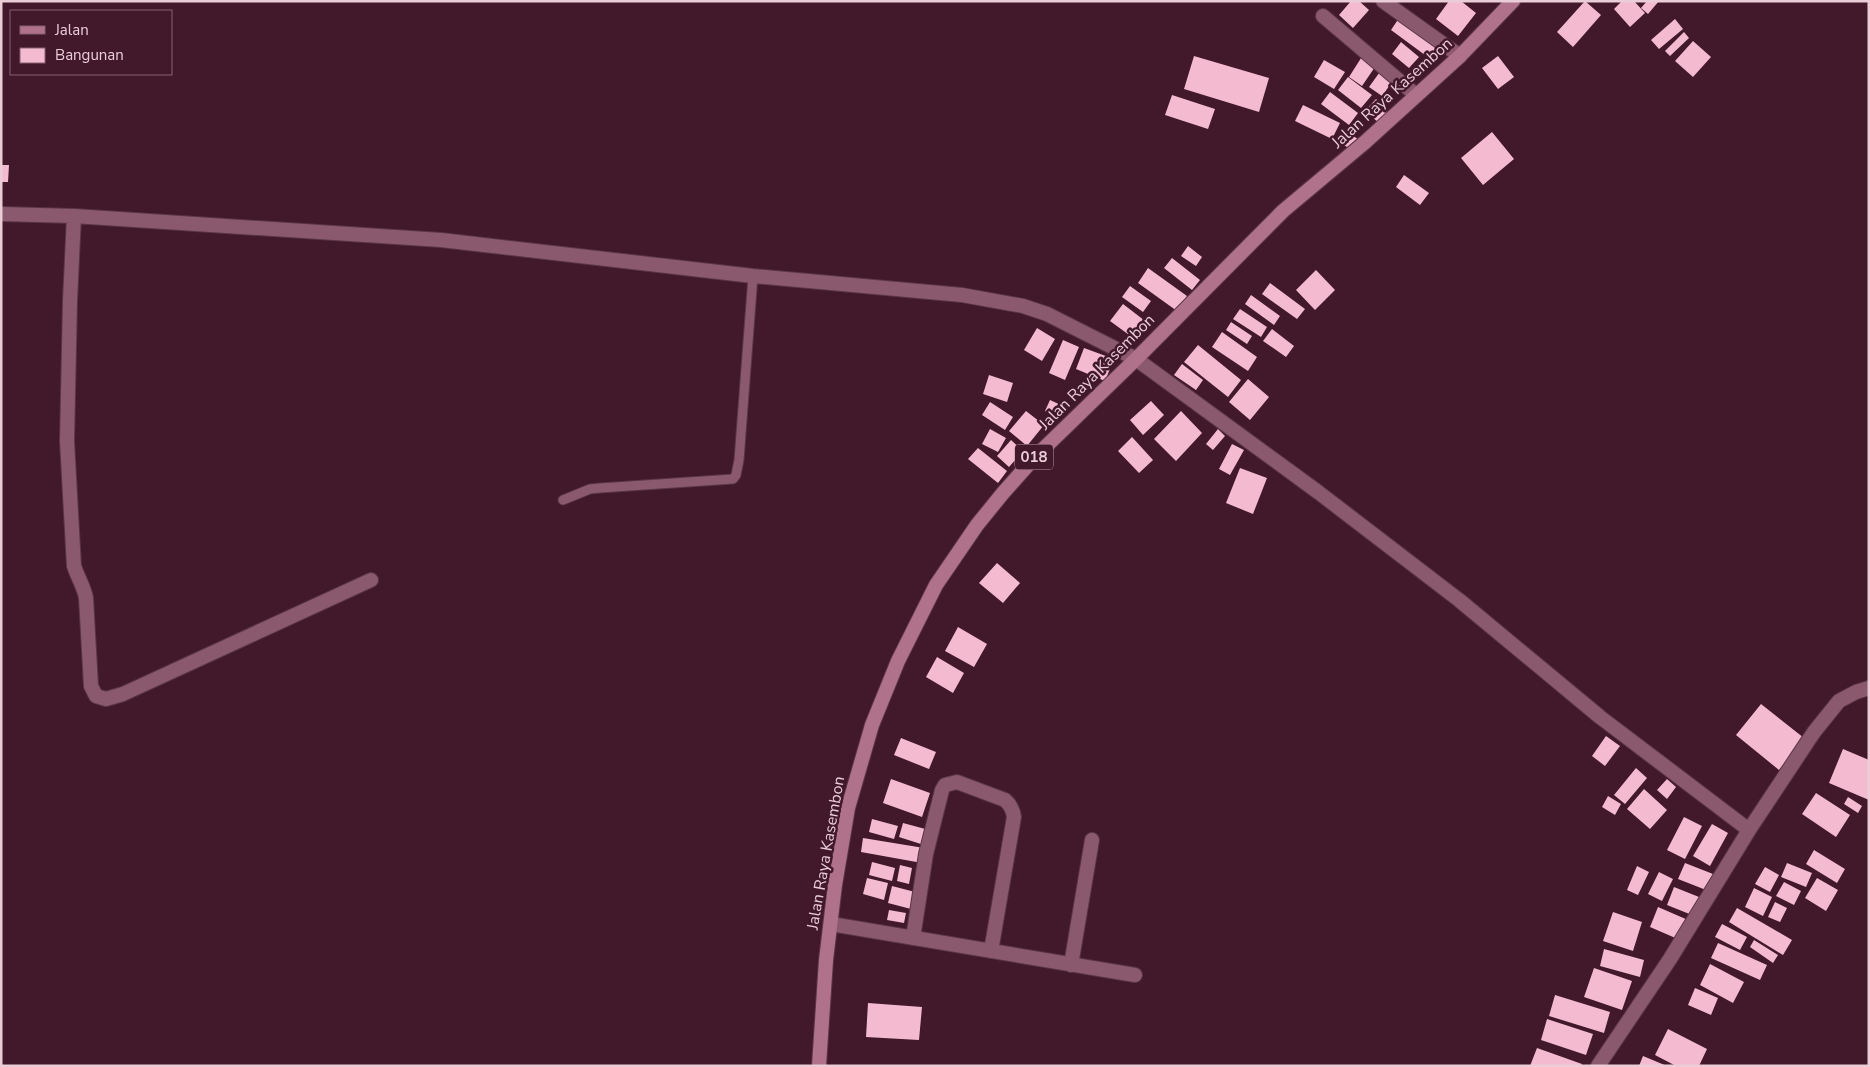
<svg xmlns="http://www.w3.org/2000/svg" width="1870" height="1067" viewBox="0 0 1870 1067" font-family="'Nunito Sans',sans-serif">
	<rect width="100%" height="100%" fill="#42182b"/>
	<path fill="#f4bbd0" d="M1351,1h8l10,9 -16,18 -14,-13z
		M1449,1h12l15,12 -18,23 -22,-17z
		M1585,1l16,14 -28,32 -16,-15z
		M1622,1h12l11,12 -15,14 -16,-18z
		M1647,1h12l-11,13 -7,-6z
		M1399,18l39,28 -9,12 -38,-28z
		M1675,19l8,10 -24,20 -8,-9z
		M1684,32l5,6 -19,18 -5,-5z
		M1693,41l18,16 -18,20 -18,-16z
		M1401,42l18,15 -10,11 -17,-14z
		M1363,55l14,9 -15,22 -13,-9z
		M1194,56l75,22 -10,34 -75,-23z
		M1498,56l16,21 -16,12 -16,-21z
		M1324,60l21,12 -11,17 -20,-12z
		M1382,69l13,9 -13,18 -13,-9z
		M1348,77l24,18 -11,13 -23,-18z
		M1330,92l28,21 -9,12 -28,-21z
		M1172,95l43,14 -7,20 -43,-14z
		M1376,99l13,12 -10,12 -14,-12z
		M1303,105l37,18 -8,16 -37,-18z
		M1492,132l22,27 -31,26 -22,-27z
		M1348,133l10,6 -8,10 -9,-6z
		M1,165h8l-1,17h-7z
		M1404,175l25,18 -9,12 -24,-18z
		M1188,246l14,11 -6,9 -15,-10z
		M1172,258l28,22 -8,10 -28,-22z
		M1148,268l39,28 -10,15 -39,-28z
		M1316,270l19,20 -20,20 -19,-20z
		M1270,283l35,26 -8,10 -35,-25z
		M1130,286l21,15 -8,11 -21,-15z
		M1251,295l29,21 -6,9 -29,-21z
		M1123,304l26,20 -13,16 -26,-19z
		M1240,309l27,18 -6,10 -28,-18z
		M1231,322l21,14 -5,8 -21,-14z
		M1037,328l18,11 -13,22 -18,-11z
		M1272,329l22,17 -8,11 -23,-16z
		M1222,332l35,25 -9,14 -36,-24z
		M1063,340l16,7 -14,33 -16,-7z
		M1198,345l43,35 -13,17 -44,-35z
		M1084,348l30,11 -9,22 -29,-12z
		M1182,364l21,16 -7,10 -22,-15z
		M989,375l24,8 -6,19 -24,-8z
		M1248,379l21,18 -19,23 -21,-18z
		M1050,400l13,6 -5,11 -13,-6z
		M1151,401l13,14 -21,20 -13,-15z
		M990,402l23,15 -8,13 -23,-15z
		M1026,411l18,14 -17,21 -18,-15z
		M1181,411l21,22 -26,28 -22,-22z
		M990,429l16,9 -8,14 -16,-8z
		M1218,429l7,7 -12,14 -7,-6z
		M1132,437l21,23 -14,13 -21,-22z
		M1011,440l12,11 -14,16 -12,-11z
		M1232,444l12,6 -14,25 -11,-6z
		M978,448l29,23 -9,12 -30,-24z
		M1240,468l27,10 -14,36 -27,-11z
		M997,563l23,20 -17,20 -24,-20z
		M958,627l29,17 -13,23 -29,-16z
		M937,657l27,16 -11,20 -27,-16z
		M1761,704l43,34 -25,32 -43,-35z
		M1606,736l14,10 -15,20 -13,-10z
		M901,738l35,14 -7,17 -35,-14z
		M1843,749l26,11v40l-40,-17z
		M1636,768l11,10 -22,26 -11,-9z
		M891,779l39,14 -8,24 -39,-14z
		M1667,779l9,8 -9,12 -10,-9z
		M1644,789l23,21 -17,19 -23,-20z
		M1816,793l34,22 -14,22 -34,-23z
		M1608,796l13,8 -6,11 -13,-8z
		M1848,797l14,9 -4,7 -14,-9z
		M1684,817l18,9 -17,33 -18,-9z
		M872,819l26,7 -4,13 -25,-7z
		M903,823l26,7 -5,15 -25,-8z
		M1712,824l16,9 -18,33 -17,-10z
		M863,838l61,10 -2,15 -61,-11z
		M1814,850l31,19 -8,14 -31,-19z
		M872,862l23,6 -3,13 -23,-6z
		M1685,863l28,11 -7,16 -28,-11z
		M1787,863l25,10 -6,14 -25,-10z
		M900,865l12,3 -3,16 -12,-3z
		M1637,866l12,6 -11,23 -11,-5z
		M1765,867l14,8 -9,17 -15,-8z
		M1659,872l14,7 -11,22 -14,-7z
		M867,878l21,5 -4,17 -21,-6z
		M1817,878l21,12 -12,21 -21,-13z
		M1784,882l17,9 -7,14 -18,-9z
		M892,886l23,6 -4,17 -23,-6z
		M1674,887l25,10 -7,18 -25,-10z
		M1754,888l18,9 -9,19 -18,-9z
		M1775,902l12,6 -7,14 -12,-5z
		M1658,907l30,13 -8,20 -30,-13z
		M1737,908l55,32 -9,15 -54,-33z
		M889,910l17,3 -2,10 -17,-3z
		M1613,912l29,10 -9,29 -30,-10z
		M1722,924l25,13 -7,13 -25,-13z
		M1754,940l24,15 -5,8 -23,-16z
		M1718,943l49,22 -7,15 -49,-22z
		M1604,949l40,11 -4,17 -40,-11z
		M1710,964l34,18 -11,21 -33,-18z
		M1594,968l38,13 -10,29 -38,-13z
		M1695,988l23,10 -7,17 -23,-10z
		M1555,995l55,17 -6,21 -55,-17z
		M868,1003l54,4 -3,33 -53,-3z
		M1547,1019l46,15 -7,21 -45,-15z
		M1668,1029l39,20 -8,17h-23l-21,-11z
		M1537,1048l45,16 -1,2h-51z
		M1643,1056l24,10h-28z"/>
	<g fill="none" stroke-linecap="round" stroke-linejoin="round">
		<g stroke="#5a3646" stroke-width="11">
			<path id="service" d="M563,500l27,-11 10,-1 133,-9 3,-4 3,-15 14,-184"/>
		</g>
		<g stroke="#5a3646" stroke-width="16">
			<path id="minor" d="M1383,1l77,55
				M1323,16l93,79
				M1,214l73,2 367,24 312,36 209,19 61,11 24,8 89,45 182,133 141,108 141,117 149,113
				M74,216l-4,85 -3,140 7,125c4,12 10,21 12,32l5,88 5,10 10,3 17,-5 248,-114
				M831,924l304,51
				M913,938l13,-84 16,-64 3,-5 12,-3 48,18c6,5 8,10 9,17l-23,134
				M1071,965l21,-125
				M1598,1066l72,-107 79,-129 65,-98 25,-31 17,-9 13,-4"/>
		</g>
		<g stroke="#5a3646" stroke-width="16">
			<path id="primary" d="M819,1066l7,-106 9,-75 13,-77 24,-83 26,-64 38,-76 41,-60 26,-32 32,-36 101,-98 147,-148 80,-67 97,-88 53,-55"/>
		</g>
		<use href="#service" stroke="#8b596d" stroke-width="9"/>
		<use href="#minor" stroke="#8b596d" stroke-width="14"/>
		<use href="#primary" stroke="#b0728b" stroke-width="14"/>
	</g>
	<g text-anchor="middle" dominant-baseline="central" stroke-width="5" stroke-linejoin="round" paint-order="stroke">
		<rect fill="#42182b" stroke="#b897a3" stroke-width="1" x="1015" y="444.5" width="38" height="25" rx="4"/>
		<g font-size="15" font-weight="bold" fill="#eacdd7">
			<text x="1034" y="457">018</text>
		</g>
		<g font-size="16" fill="#eacdd7" stroke="#42182b">
			<text transform="translate(1392 93) rotate(-42)">Jalan Raya Kasembon</text>
			<text transform="translate(1097 372) rotate(-45)">Jalan Raya Kasembon</text>
			<text transform="translate(826 853) rotate(-80)">Jalan Raya Kasembon</text>
		</g>
	</g>
	<rect width="1870" height="1067" fill="none" stroke="#eacdd7" stroke-width="5"/>
	<rect x="10" y="10" width="162" height="65" fill="#42182b" stroke="#856070"/>
	<rect x="20" y="26" width="25" height="8" fill="#b0728b" stroke="#856070"/>
	<text x="55" y="35" font-size="15" fill="#eacdd7">Jalan</text>
	<rect x="20" y="48" width="25" height="15" fill="#f4bbd0" stroke="#856070"/>
	<text x="55" y="60" font-size="15" fill="#eacdd7">Bangunan</text>
</svg>
